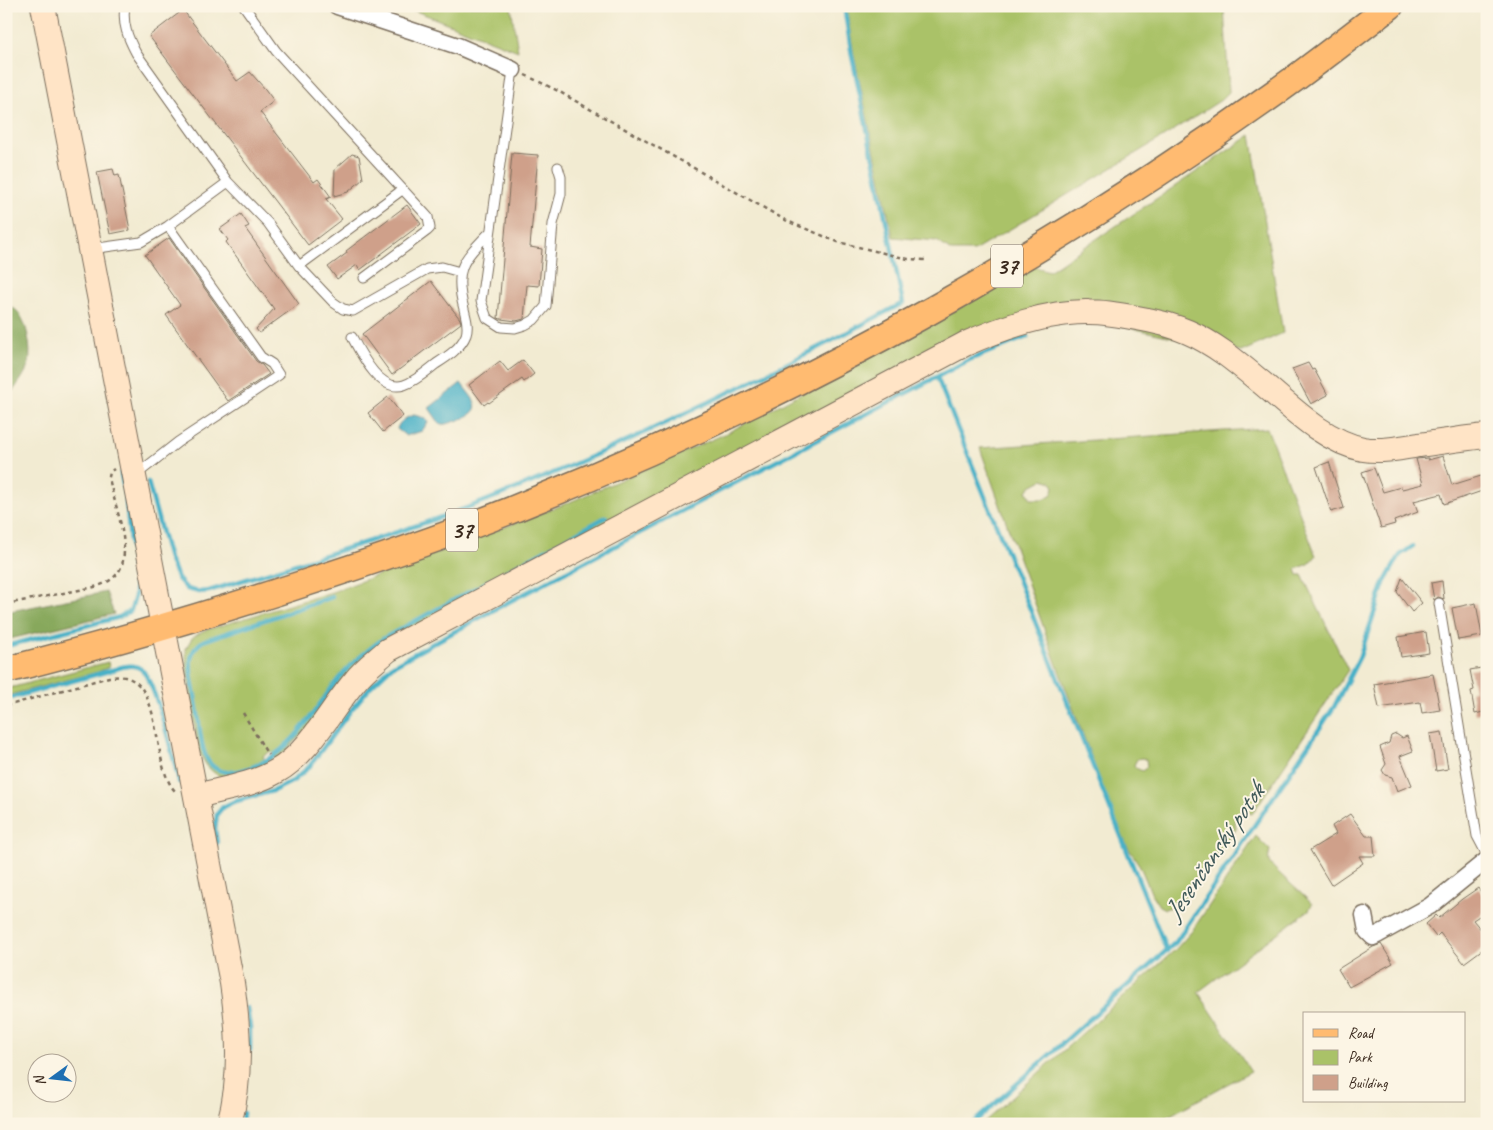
<svg xmlns="http://www.w3.org/2000/svg" width="1493" height="1130" viewBox="0 0 1493 1130" font-family="Caveat,sans-serif">
	<rect width="100%" height="100%" fill="#fcf5e5"/>
	<filter id="ink" filterUnits="userSpaceOnUse"><feTurbulence type="fractalNoise" baseFrequency=".02" numOctaves="2"/><feDisplacementMap in="SourceGraphic" scale="10" xChannelSelector="R" yChannelSelector="G"/><feConvolveMatrix kernelMatrix="1 2 1 2 8 2 1 2 1" color-interpolation-filters="sRGB"/></filter>
	<filter id="wash" filterUnits="userSpaceOnUse"><feTurbulence type="fractalNoise" baseFrequency=".0096" numOctaves="4" result="noise"/><feDisplacementMap in="SourceGraphic" scale="20" xChannelSelector="R" yChannelSelector="G"/><feGaussianBlur stdDeviation="1.12" result="paint"/><feColorMatrix in="noise" values="0 0 0 0 0 0 0 0 0 0 0 0 0 0 0 0 0 1.4 0 .05"/><feComposite in="paint" operator="in"/></filter>
	<g filter="url(#wash)">
		<rect width="100%" height="100%" fill="#f2ebd2"/>
		<path fill="#aac268" stroke="#727643" fill-rule="evenodd" d="M403,6h108l7,45z
			M846,6h378l5,86 -8,8 -53,34 -194,117h-23l-14,-10 -44,-4 -39,-181z
			M1251,135l32,198 -42,19 -197,-43 -606,304 -125,109 -36,38 -6,-9 -8,5 4,10c-34,12 -51,23 -69,-16l-12,-86v-16l6,-10 11,-7 129,-39 121,-45 117,-45 157,-69 308,-166 14,4z
			M1267,428l49,128 -7,8 -13,5 2,6h4l46,95 -96,144 -8,-3 -9,10 1,8 -16,23 -27,29 3,3c-9,11 -16,21 -31,25l-6,-3 -7,-11 -12,-29 -13,-20 -22,-52 -51,-137 -74,-209zM1044,479l7,3 3,5 -2,7 -8,5h-13l-4,-8 4,-5zM1142,758l4,1 1,8 -5,4 -6,-3 -2,-3 3,-6z
			M108,662l1,5 -11,5 -92,24v-7z
			M1256,836l14,14c-1,4 -2,8 -1,12 2,5 37,35 43,42l-3,6 -111,82 53,79 -97,53h-172l194,-175 16,-18z"/>
		<path fill="#87a85c" stroke="#61693d" d="M6,305c3,1 8,3 11,6 10,10 15,38 12,52 -3,11 -10,19 -16,28l-7,2z
			M106,592l8,22 -108,26v-28z"/>
		<path fill="#48b1c7" stroke="#426e72" d="M461,383c13,18 26,26 -2,37 -7,2 -12,5 -19,4l-11,-16z
			M414,415l11,3 3,4 -6,9 -16,5 -9,-7c2,-8 10,-12 17,-14z"/>
		<g fill="none" stroke-linecap="round" stroke-linejoin="round">
			<path stroke="#48b1c7" stroke-width="4.5" d="M937,377l230,574
				M148,482l21,77 9,20 9,10 12,3 10,-1c97,-31 196,-58 291,-96 138,-55 272,-122 403,-192l-51,-247 -8,-50
				M332,597l-129,44c-6,4 -11,9 -12,18 -2,15 4,34 6,49 3,16 2,33 9,49 2,5 7,11 13,13 10,5 23,0 33,-3 42,-15 62,-59 89,-91 12,-15 28,-27 43,-38l222,-121
				M6,646l114,-29 11,-7 4,-14v-8l-9,-88 -5,-27
				M6,699l110,-30c8,-3 19,-6 26,1 14,13 32,91 37,112
				M217,843l-2,-14 2,-15 6,-7 10,-5 40,-11 20,-10 16,-14 42,-57 19,-23 22,-21 109,-60 468,-246 58,-23
				M247,1008l3,19v23
				M242,1124l1,-11
				M972,1124l204,-182 158,-235 26,-51 24,-73 16,-28 13,-9"/>
		</g>
		<g id="blocks">
			<path fill="#cfa08a" d="M183,10l54,71 13,-9 15,17 9,12 -14,11 54,70 4,-3 13,18 -5,2 16,20 -34,26 -159,-209z
				M512,153l26,2 -8,92 12,2 -3,37 -12,-1 -3,34 -8,2 -15,-2 -3,-1z
				M352,154l7,2 4,23 -15,13 -14,4 1,-27z
				M113,169l2,7 4,-1 11,55 -20,4 -13,-62z
				M407,205l14,19 -61,46 -3,-5 -20,14 -9,-12 19,-14 -1,-2z
				M241,214l8,12 -4,2 54,76 -40,29 -3,-4 18,-20 -48,-67 2,-2 -8,-11z
				M169,238l87,123 6,4 7,9 -41,27 -62,-86 14,-10 -35,-50z
				M431,281l29,38 1,4 -69,52 -30,-41z
				M523,360l11,14 -10,8 -2,-3 -33,24 -1,-1 -4,3 -15,-20 31,-24 8,10z
				M1308,363l4,7 2,-1 14,26 -17,9 -19,-35z
				M388,397l15,19 -20,16 -15,-19z
				M1443,456l9,29 29,-9 4,14 -41,14 -3,-10 -27,7 4,11 -24,9 1,3 -14,4 -19,-56 12,-4 9,24 18,-5 1,2 21,-5 -7,-25 12,-1v2z
				M1329,462l15,46 -13,4 -15,-45z
				M1402,578l20,25 -10,9 -15,-20z
				M1442,581l2,18 -6,-2 -4,3 -3,-17z
				M1476,603l6,33 -24,4 -6,-32z
				M1426,632l3,21 -28,4 -3,-20z
				M1487,667v44l-12,3 -4,-23 3,-1 -4,-20z
				M1433,674l7,36 -18,3 -2,-11 -41,6 -5,-24z
				M1442,732l6,37 -12,2 -6,-37z
				M1396,734l6,4 5,-2 6,15 -13,5 12,29 -15,6 -5,-14 -7,-2 -3,-5 4,-6 -6,-17 9,-4 2,-7z
				M1350,814l16,22h7l2,20h-16l4,7 -32,22 -21,-35 26,-16 -4,-8z
				M1478,888l9,13v10l-14,9 14,17v9l-23,17 -24,-30 -4,4 -10,-13 10,-9 3,3 23,-19z
				M1381,944l12,19 -44,24 -11,-18 35,-22z"/>
		</g>
	</g>
	<g filter="url(#ink)">
		<use href="#blocks" fill-opacity="0" stroke="#7b6e5d" stroke-width="1"/>
		<g fill="none" stroke-linecap="round" stroke-linejoin="round">
			<g stroke="#7b6e5d" stroke-width="11">
				<path id="lane" d="M125,6c-3,18 3,32 11,47l92,129 40,41 31,43 34,36 10,7 10,2 74,-42 15,-2 18,5
					M244,6l32,45 152,166 2,11 -3,3 -63,47
					M513,70l-32,231 6,17 14,9 14,1 10,-3 9,-5 12,-14 7,-82 8,-30v-17l-3,-10
					M91,249l50,-7 27,-16 60,-44
					M299,266l103,-76
					M352,337c9,17 28,56 52,48 12,-4 23,-14 32,-21 11,-7 25,-16 30,-29 3,-9 0,-17 -2,-26 -11,-40 -1,-49 26,-77
					M135,473l6,-2 37,-29 101,-67 -7,-11 -11,-7 -93,-131
					M1439,603l38,233 10,19"/>
			</g>
			<g stroke="#7b6e5d" stroke-width="19">
				<path id="street" d="M337,6l121,40 55,24
					M1364,915l3,16 6,6 6,-3 51,-28 57,-46"/>
			</g>
			<g stroke="#7b6e5d" stroke-width="26">
				<path id="secondary" d="M43,6l189,977c7,48 10,94 -3,141
					M196,796c27,-7 57,-11 81,-25 32,-18 54,-62 78,-90 9,-12 22,-21 33,-31l577,-306c37,-16 83,-33 124,-32 16,0 32,3 48,6 18,3 35,7 51,14 28,12 51,32 74,51 30,25 62,58 101,66 18,3 38,-1 56,-4 23,-3 45,-7 68,-9"/>
			</g>
			<g stroke="#7b6e5d" stroke-width="29">
				<path id="primary" d="M6,670c96,-24 190,-52 284,-82 81,-26 162,-53 241,-86 269,-108 532,-255 766,-425 31,-23 62,-47 93,-71"/>
			</g>
			<path stroke="#7b6e5d" stroke-width="2.5" stroke-dasharray="4 4" stroke-linecap="butt" d="M525,75l33,16 229,130 51,21 70,17 19,1
				M6,604l84,-16c10,-2 20,-6 27,-14 18,-22 -4,-72 -8,-97l1,-5 4,-3
				M6,706l103,-29c5,0 11,-1 16,0 40,10 25,92 52,116
				M243,713l25,42"/>
			<use href="#lane" stroke="#fff" stroke-width="9"/>
			<use href="#street" stroke="#fff" stroke-width="16"/>
			<use href="#secondary" stroke="#ffe4c6" stroke-width="24"/>
			<use href="#primary" stroke="#ffbb71" stroke-width="26"/>
		</g>
	</g>
	<g text-anchor="middle" dominant-baseline="central" stroke-width="4" stroke-linejoin="round" paint-order="stroke">
		<g fill="#fcf5e5" stroke="#75675a" stroke-width="1">
			<rect x="991" y="244.5" width="32" height="43" rx="4"/>
			<rect x="446" y="508.5" width="32" height="43" rx="4"/>
		</g>
		<g font-size="24" font-weight="bold" fill="#3b2a1e">
			<text x="1007" y="266">37</text>
			<text x="462" y="530">37</text>
		</g>
		<g font-size="26" font-style="italic" fill="#405959" stroke="#fcf5e5">
			<text transform="translate(1214 852) rotate(-56)">Jesenčanský potok</text>
		</g>
	</g>
	<rect width="1493" height="1130" fill="none" stroke="#fcf5e5" stroke-width="25"/>
	<rect x="1303" y="1012" width="162" height="90" fill="#fcf5e5" stroke="#afa495"/>
	<rect x="1313" y="1029" width="25" height="8" fill="#ffbb71" stroke="#afa495"/>
	<text x="1348" y="1038" font-size="15" fill="#3b2a1e">Road</text>
	<rect x="1313" y="1050" width="25" height="15" fill="#aac268" stroke="#afa495"/>
	<text x="1348" y="1062" font-size="15" fill="#3b2a1e">Park</text>
	<rect x="1313" y="1075" width="25" height="15" fill="#cfa08a" stroke="#afa495"/>
	<text x="1348" y="1088" font-size="15" fill="#3b2a1e">Building</text>
	<g transform="translate(52 1078) rotate(255)"><circle r="24" fill="#fcf5e5" stroke="#afa495"/>
	<path d="M0-4L9 19L0 12L-9 19Z" fill="#1f6fb2"/>
	<text y="-8" font-size="14" font-weight="bold" text-anchor="middle" fill="#3b2a1e">N</text>
	</g>
</svg>
